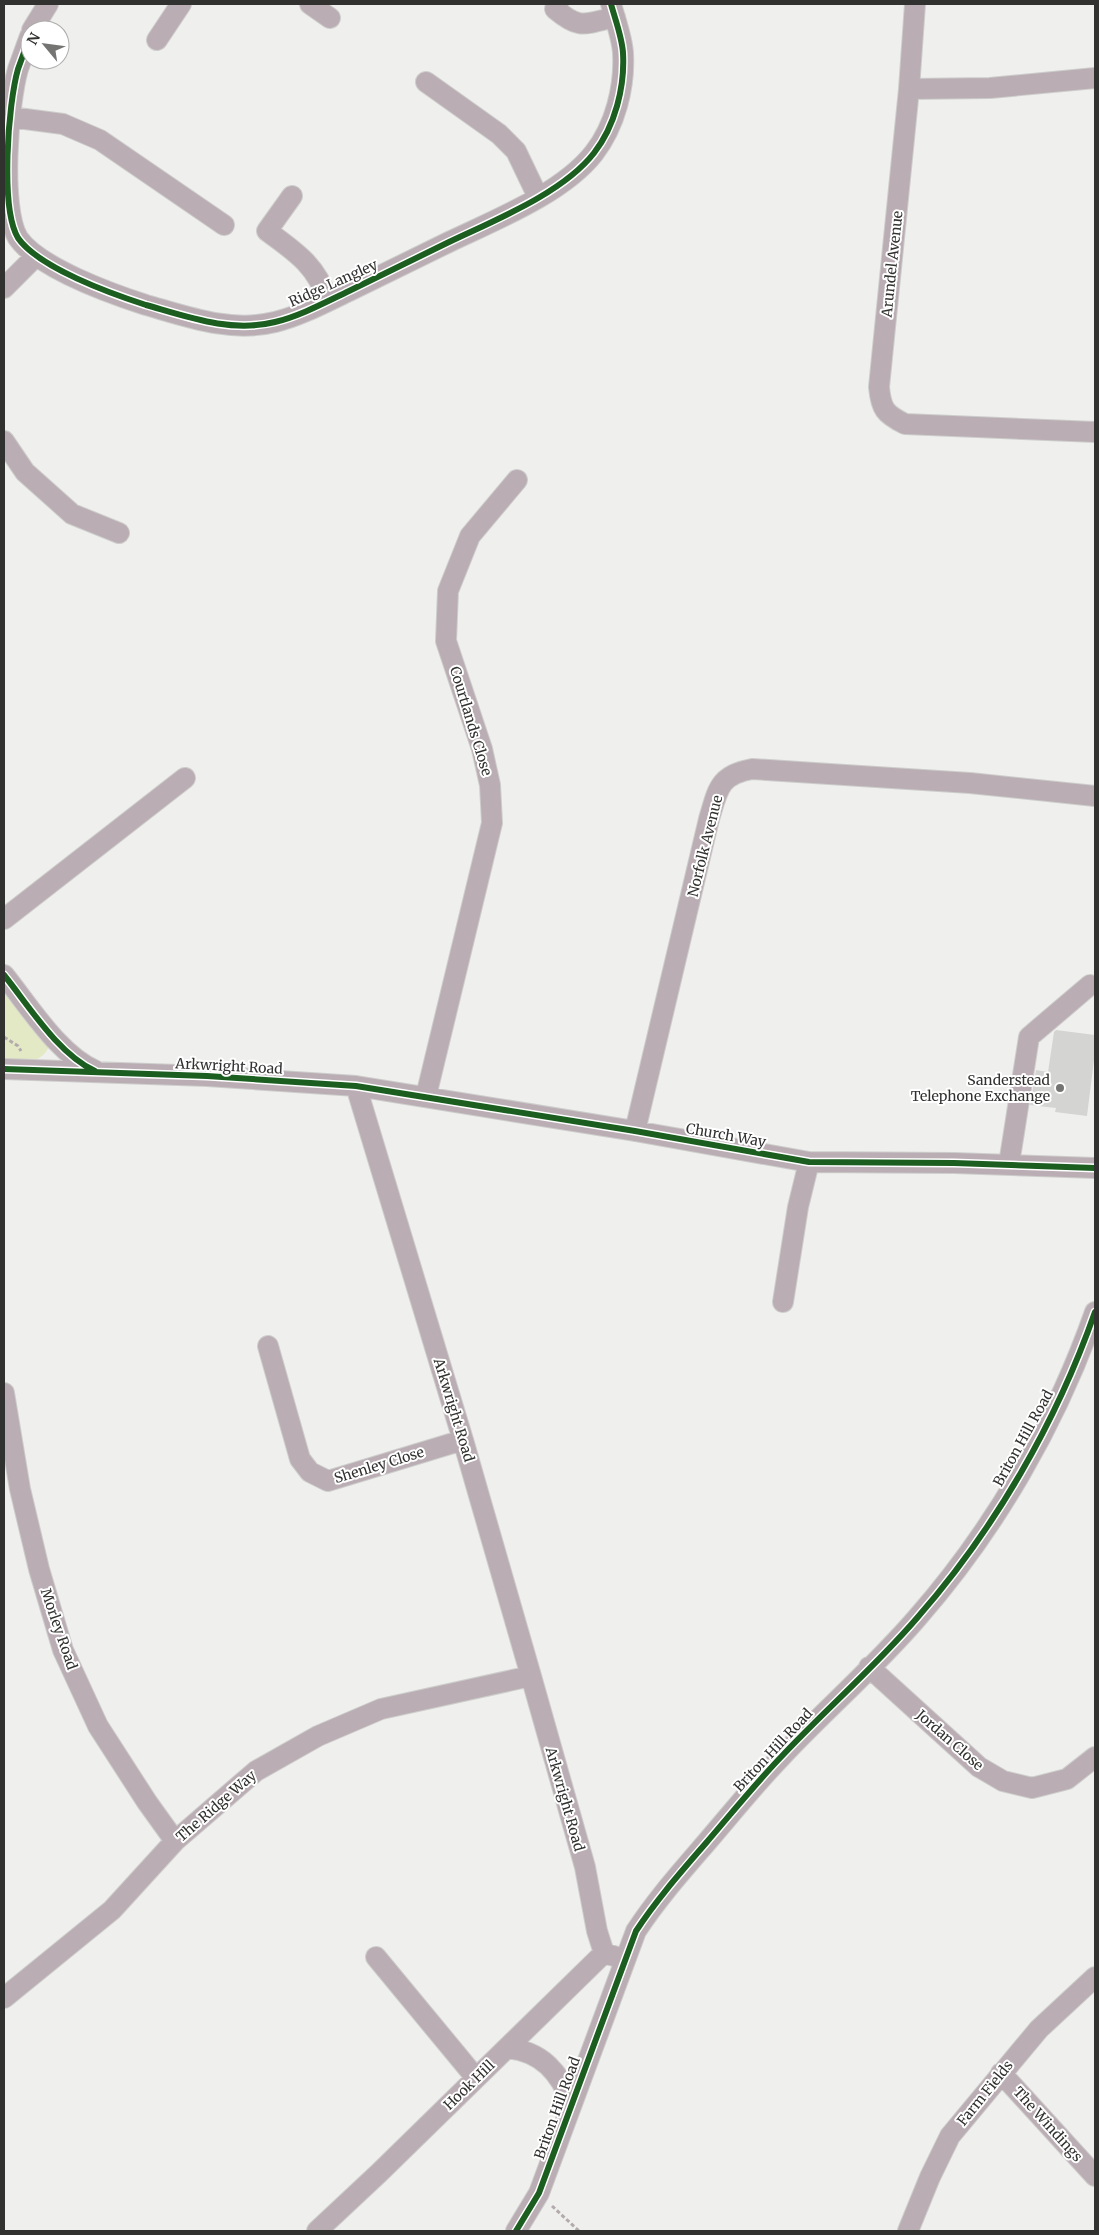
<svg xmlns="http://www.w3.org/2000/svg" width="1099" height="2235" viewBox="0 0 1099 2235" font-family="Merriweather,serif">
	<rect width="100%" height="100%" fill="#eff0ed"/>
	<path fill="#e3e9c5" d="M4,986l45,60c-7,19 -29,16 -45,17z"/>
	<path fill="#d4d4d2" d="M1056,1030l39,5v17l-8,64 -32,-4 1,-4 -26,-3 6,-35 12,2 6,-40z"/>
	<g fill="none" stroke-linecap="round" stroke-linejoin="round">
		<g stroke="#cdcdcc" stroke-width="22">
			<path id="minor" d="M310,4l20,14
				M558,4l-3,5c25,21 29,15 60,8
				M32,30l16,-26
				M30,36c-4,11 -8,22 -12,33 -10,35 -18,139 0,169 21,30 94,56 128,67 42,12 85,28 129,17 25,-6 51,-20 74,-31 34,-17 67,-33 100,-49 46,-22 114,-49 145,-89 21,-27 31,-66 29,-100 -1,-16 -8,-34 -12,-49
				M157,40l24,-36
				M1095,78l-105,10 -81,1 -30,298c2,22 6,27 26,37l190,8
				M426,82l73,52 17,17 22,46
				M909,89l6,-85
				M10,117l53,7 37,16 124,85
				M292,196l-25,35c29,21 50,35 61,70
				M4,288l32,-32
				M4,441l21,31 47,42 47,19
				M4,919l181,-141
				M4,975c25,31 54,79 92,96
				M4,1069l203,7 149,10 279,45 174,31 145,1 141,5
				M356,1086l107,354 68,236 54,191 12,64 7,22
				M426,1096l66,-273 -2,-38 -8,-36 -36,-108 2,-50 22,-55 47,-56
				M635,1131l74,-312c9,-30 10,-44 43,-50l218,14 125,13
				M1009,1164l20,-127 61,-52
				M783,1302l15,-95 11,-45
				M268,1346l32,113 10,13 18,9 135,-41
				M4,1393l16,96 19,80 24,81 35,76 49,76 28,39
				M869,1667l110,100 24,14 29,7 35,-9 28,-22
				M376,1957l100,121
				M4,1998l108,-88 63,-69 81,-70 62,-35 63,-27 150,-33
				M507,2048c35,3 53,25 65,56
				M1001,2073l94,103
				M317,2231l62,-58 225,-220 13,4
				M516,2231l23,-38 97,-262c21,-32 45,-59 70,-88 25,-29 49,-59 75,-86 44,-47 94,-90 136,-139 78,-89 139,-195 178,-306
				M908,2231l22,-54 20,-41 89,-107 56,-52"/>
		</g>
		<path stroke="#b3aaad" stroke-width="3" stroke-dasharray="4 2.5" stroke-linecap="butt" d="M4,1037l14,9 3,5
			M552,2206l27,25"/>
		<use href="#minor" stroke="#baadb3" stroke-width="20"/>
		<g stroke="#fff" stroke-width="9">
			<path id="cycleway" d="M30,36c-4,11 -8,22 -12,33 -10,35 -18,139 0,169 21,30 94,56 128,67 42,12 85,28 129,17 25,-6 51,-20 74,-31 34,-17 67,-33 100,-49 46,-22 114,-49 145,-89 21,-27 31,-66 29,-100 -1,-16 -8,-34 -12,-49
				M4,975c25,31 54,79 91,96
				M4,1069l203,7 149,10 279,45 174,31 145,1 141,5
				M516,2231l23,-38 97,-262c21,-32 45,-59 70,-88 25,-29 49,-59 75,-86 44,-47 94,-90 136,-139 78,-89 139,-195 178,-306"/>
		</g>
		<use href="#cycleway" stroke="#1b5e20" stroke-width="6"/>
	</g>
	<circle fill="#747472" stroke="#fff" stroke-width="2" cx="1060" cy="1088" r="5"/>
	<g text-anchor="middle" dominant-baseline="central" stroke-width="4" stroke-linejoin="round" paint-order="stroke">
		<g font-size="14" fill="#31312f" stroke="#fff">
			<text transform="translate(892 264) rotate(-84)">Arundel Avenue</text>
			<text transform="translate(333 283) rotate(-24)">Ridge Langley</text>
			<text transform="translate(471 721) rotate(73)">Courtlands Close</text>
			<text transform="translate(705 846) rotate(-76)">Norfolk Avenue</text>
			<text transform="translate(229 1066) rotate(3)">Arkwright Road</text>
			<text transform="translate(726 1135) rotate(10)">Church Way</text>
			<text transform="translate(454 1410) rotate(73)">Arkwright Road</text>
			<text transform="translate(1023 1438) rotate(-61)">Briton Hill Road</text>
			<text transform="translate(379 1465) rotate(-17)">Shenley Close</text>
			<text transform="translate(59 1629) rotate(71)">Morley Road</text>
			<text transform="translate(950 1740) rotate(41)">Jordan Close</text>
			<text transform="translate(773 1750) rotate(-47)">Briton Hill Road</text>
			<text transform="translate(565 1799) rotate(74)">Arkwright Road</text>
			<text transform="translate(216 1806) rotate(-41)">The Ridge Way</text>
			<text transform="translate(469 2085) rotate(-44)">Hook Hill</text>
			<text transform="translate(985 2093) rotate(-51)">Farm Fields</text>
			<text transform="translate(557 2108) rotate(-70)">Briton Hill Road</text>
			<text transform="translate(1048 2124) rotate(48)">The Windings</text>
		</g>
		<g font-size="14" fill="#31312f" stroke="#fff" text-anchor="end">
			<text x="1050" y="1080">Sanderstead<tspan x="1050" dy="16">Telephone Exchange</tspan></text>
		</g>
	</g>
	<rect width="1099" height="2235" fill="none" stroke="#31312f" stroke-width="10"/>
	<g transform="translate(45 45) rotate(299)"><circle r="24" fill="#ffffff" stroke="#adadac"/>
	<path d="M0-4L9 19L0 12L-9 19Z" fill="#747472"/>
	<text y="-8" font-size="14" font-weight="bold" text-anchor="middle" fill="#31312f">N</text>
	</g>
</svg>
